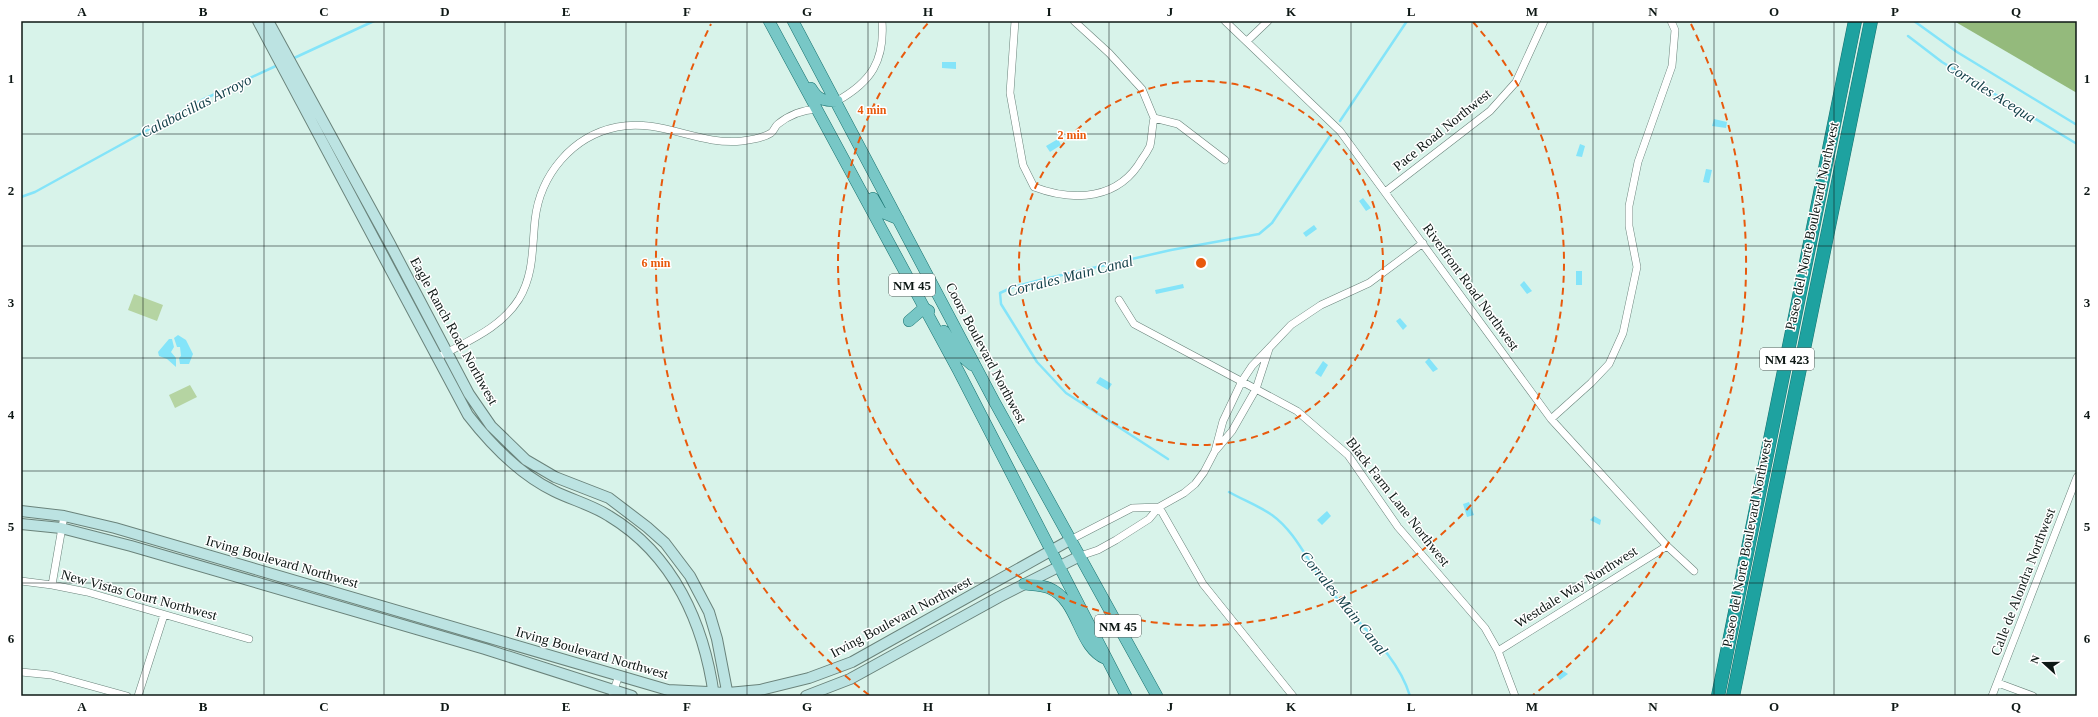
<svg xmlns="http://www.w3.org/2000/svg" width="2098" height="717" viewBox="0 0 2098 717" font-family="'Times New Roman',serif">
	<rect width="100%" height="100%" fill="#d8f3ea"/>
	<path fill="#b5d4a2" d="M134,294l29,11 -6,16 -29,-11z
		M190,385l7,12 -22,11 -6,-13z"/>
	<path fill="#94ba7c" d="M1954,21h123v72z"/>
	<path fill="#84e4f9" d="M942,62h14v7l-14,-1z
		M1714,119l13,3 -1,6 -14,-2z
		M1058,139l3,6 -11,7 -4,-6z
		M1580,144l5,2 -3,11 -6,-1z
		M1706,169l6,1 -3,13 -6,-1z
		M1363,198l8,10 -5,3 -7,-10z
		M1314,225l3,4 -11,8 -3,-4z
		M1576,271h6v14h-6z
		M1524,281l8,10 -5,3 -7,-9z
		M1183,284l1,4 -28,6 -1,-4z
		M1400,318l7,8 -4,4 -7,-9z
		M178,335l8,5 7,14 -4,10h-9l-1,-6 2,-2 -1,-9h-3l-3,-9z
		M169,339h3l2,8 -3,5 5,6v9l-9,-8 -8,-3 -1,-4z
		M1429,358l9,11 -5,3 -8,-10z
		M1323,361l5,4 -7,12 -6,-4z
		M1100,377l12,7 -4,6 -12,-7z
		M1469,502l5,13 -7,2 -4,-13z
		M1327,511l4,5 -9,9 -5,-5z
		M1594,516l7,4 -1,5 -10,-5z
		M1562,670l6,4 -8,6 -4,-5z"/>
	<g fill="none" stroke-linecap="round" stroke-linejoin="round">
		<path stroke="#84e4f9" stroke-width="2.5" d="M1914,21l43,31 120,73
			M1908,36l34,26 135,82
			M292,59l82,-38
			M1340,121l67,-100
			M21,197l14,-5 167,-92 76,-35
			M1168,459l-102,-66 -29,-31 -36,-58 -1,-11 13,-6 27,-7 131,-30 88,-16 13,-11 58,-87
			M1229,492c14,8 30,14 43,23 25,18 37,50 56,73 28,35 68,63 82,108"/>
		<g stroke="#6a837b" stroke-width="8">
			<path id="street" d="M1015,21l-5,72 13,72 11,22c40,15 85,13 108,-28 3,-4 6,-9 8,-13 2,-9 2,-19 4,-28
				M1074,21l35,32 33,36 12,29 24,6 47,36
				M1225,21l115,110 211,288 116,127 27,25
				M1247,41l21,-20
				M837,101c34,-19 48,-40 45,-80
				M1385,192l105,-81 26,-29 28,-61
				M1119,300l15,24 163,87 51,44 50,72 87,101 13,23 17,45
				M437,358c30,-17 63,-29 82,-59 15,-25 13,-51 16,-79 5,-45 37,-84 82,-93 44,-9 82,19 125,14 9,-1 21,-3 29,-8 3,-2 4,-7 7,-9 11,-9 25,-14 39,-15
				M1551,419l40,-36 18,-19 14,-31 14,-66 -8,-41v-20l9,-44 34,-96 3,-36 -4,-9
				M1216,450l16,-19 24,-42 13,-40
				M1159,507l44,77 90,112
				M1070,540l62,-32 27,-1
				M1080,556l18,-6 18,-10 33,-21 10,-12 25,-14 11,-9 9,-12 11,-21 8,-30 19,-40 10,-15 39,-41 30,-20 48,-22 54,-40
				M21,581l31,4 35,7 162,47
				M52,585l12,-69
				M1498,651l169,-105
				M21,672l30,3 76,21
				M1998,683l35,13
				M138,696l26,-81
				M612,696l7,-21
				M1992,696l85,-219"/>
		</g>
		<g stroke="#6a837b" stroke-width="12">
			<path id="secondary" d="M258,21l210,394c24,31 51,59 86,76 18,9 38,14 55,25 65,39 95,108 105,180
				M268,21l121,221 80,152 22,32 35,34 29,17 54,21 38,29 18,16 25,33 19,36 8,27 11,57
				M21,511l43,5 51,12 553,162 60,3 32,-3 49,-12 43,-16 218,-122
				M21,524l40,4 70,18 354,103 147,47
				M806,696l44,-17 149,-82 81,-41"/>
		</g>
		<g stroke="#18726f" stroke-width="12">
			<path id="primary" d="M769,21l189,349 168,326
				M793,21l201,380 163,295
				M811,88c7,12 13,13 26,13
				M873,198l8,14 17,7
				M909,321l15,-13 5,3
				M944,331l13,21 15,13
				M1024,584c8,1 18,1 25,4 31,13 28,59 57,71"/>
		</g>
		<g stroke="#18726f" stroke-width="14">
			<path id="highway" d="M1718,696l137,-675
				M1733,696l138,-675"/>
		</g>
		<use href="#street" stroke="#fff" stroke-width="7"/>
		<use href="#secondary" stroke="#bce3e2" stroke-width="10"/>
		<use href="#primary" stroke="#78c7c6" stroke-width="11"/>
		<use href="#highway" stroke="#1ea2a0" stroke-width="13"/>
	</g>
	<path fill="none" stroke="#0e1815" stroke-width="1" stroke-opacity="0.55" d="M143,21v675M264,21v675M384,21v675M505,21v675M626,21v675M747,21v675M868,21v675M989,21v675M1109,21v675M1230,21v675M1351,21v675M1472,21v675M1593,21v675M1714,21v675M1834,21v675M1955,21v675M21,134h2056M21,246h2056M21,358h2056M21,471h2056M21,583h2056"/>
	<g fill="none" stroke="#e8590c" stroke-width="2" stroke-dasharray="7 5">
		<circle cx="1201" cy="263" r="182"/>
		<path d="M1473 22A363 363 0 1 1 929 22"/>
		<path d="M869 695A545 545 0 0 1 711 24M1691 24A545 545 0 0 1 1533 695"/>
	</g>
	<g text-anchor="middle" dominant-baseline="central" stroke-width="3" stroke-linejoin="round" paint-order="stroke">
		<g fill="#fff" stroke="#565d5b" stroke-width="1">
			<rect x="889" y="274" width="46" height="22" rx="3"/>
			<rect x="1760" y="348" width="54" height="22" rx="3"/>
			<rect x="1095" y="615" width="46" height="22" rx="3"/>
		</g>
		<g font-size="13" font-weight="bold" fill="#0e1815">
			<text x="912" y="285">NM 45</text>
			<text x="1787" y="359">NM 423</text>
			<text x="1118" y="626">NM 45</text>
		</g>
		<g font-size="14" fill="#0e1815" stroke="#fff">
			<text transform="translate(1442 130) rotate(-39)">Pace Road Northwest</text>
			<text transform="translate(1812 226) rotate(-78)">Paseo del Norte Boulevard Northwest</text>
			<text transform="translate(1471 287) rotate(54)">Riverfront Road Northwest</text>
			<text transform="translate(454 331) rotate(61)">Eagle Ranch Road Northwest</text>
			<text transform="translate(986 353) rotate(62)">Coors Boulevard Northwest</text>
			<text transform="translate(1398 502) rotate(52)">Black Farm Lane Northwest</text>
			<text transform="translate(1747 543) rotate(-79)">Paseo del Norte Boulevard Northwest</text>
			<text transform="translate(282 562) rotate(16)">Irving Boulevard Northwest</text>
			<text transform="translate(2023 582) rotate(-69)">Calle de Alondra Northwest</text>
			<text transform="translate(1576 587) rotate(-32)">Westdale Way Northwest</text>
			<text transform="translate(139 595) rotate(15)">New Vistas Court Northwest</text>
			<text transform="translate(901 617) rotate(-28)">Irving Boulevard Northwest</text>
			<text transform="translate(592 653) rotate(16)">Irving Boulevard Northwest</text>
		</g>
		<g font-size="15" font-style="italic" fill="#14414a" stroke="#fff">
			<text transform="translate(1991 92) rotate(32)">Corrales Acequa</text>
			<text transform="translate(196 106) rotate(-27)">Calabacillas Arroyo</text>
			<text transform="translate(1070 276) rotate(-14)">Corrales Main Canal</text>
			<text transform="translate(1344 603) rotate(51)">Corrales Main Canal</text>
		</g>
	</g>
	<circle cx="1201" cy="263" r="6" fill="#e8590c" stroke="#fff" stroke-width="2"/>
	<g font-size="12" text-anchor="middle" font-weight="bold" fill="#e8590c" stroke="#fff" stroke-width="3" stroke-linejoin="round" paint-order="stroke">
		<text x="872" y="114">4 min</text>
		<text x="1072" y="139">2 min</text>
		<text x="656" y="267">6 min</text>
	</g>
	<rect width="2098" height="717" fill="none" stroke="#ffffff" stroke-width="44"/>
	<g transform="translate(2044 663) rotate(291)" stroke="#ffffff" stroke-width="3" paint-order="stroke">
	<path d="M0-3L7 15L0 10L-7 15Z" fill="#0e1815"/>
	<text y="-6" font-size="11" font-weight="bold" text-anchor="middle" fill="#0e1815">N</text>
	</g>
	<rect x="22" y="22" width="2054" height="673" fill="none" stroke="#0e1815" stroke-width="1.5"/>
	<g font-size="13" text-anchor="middle" font-weight="bold" fill="#0e1815">
		<text x="82" y="16">A</text>
		<text x="203" y="16">B</text>
		<text x="324" y="16">C</text>
		<text x="445" y="16">D</text>
		<text x="566" y="16">E</text>
		<text x="687" y="16">F</text>
		<text x="807" y="16">G</text>
		<text x="928" y="16">H</text>
		<text x="1049" y="16">I</text>
		<text x="1170" y="16">J</text>
		<text x="1291" y="16">K</text>
		<text x="1411" y="16">L</text>
		<text x="1532" y="16">M</text>
		<text x="1653" y="16">N</text>
		<text x="1774" y="16">O</text>
		<text x="1895" y="16">P</text>
		<text x="2016" y="16">Q</text>
		<text x="11" y="83">1</text>
		<text x="2087" y="83">1</text>
		<text x="11" y="195">2</text>
		<text x="2087" y="195">2</text>
		<text x="11" y="307">3</text>
		<text x="2087" y="307">3</text>
		<text x="11" y="419">4</text>
		<text x="2087" y="419">4</text>
		<text x="11" y="531">5</text>
		<text x="2087" y="531">5</text>
		<text x="11" y="643">6</text>
		<text x="2087" y="643">6</text>
		<text x="82" y="711">A</text>
		<text x="203" y="711">B</text>
		<text x="324" y="711">C</text>
		<text x="445" y="711">D</text>
		<text x="566" y="711">E</text>
		<text x="687" y="711">F</text>
		<text x="807" y="711">G</text>
		<text x="928" y="711">H</text>
		<text x="1049" y="711">I</text>
		<text x="1170" y="711">J</text>
		<text x="1291" y="711">K</text>
		<text x="1411" y="711">L</text>
		<text x="1532" y="711">M</text>
		<text x="1653" y="711">N</text>
		<text x="1774" y="711">O</text>
		<text x="1895" y="711">P</text>
		<text x="2016" y="711">Q</text>
	</g>
</svg>
